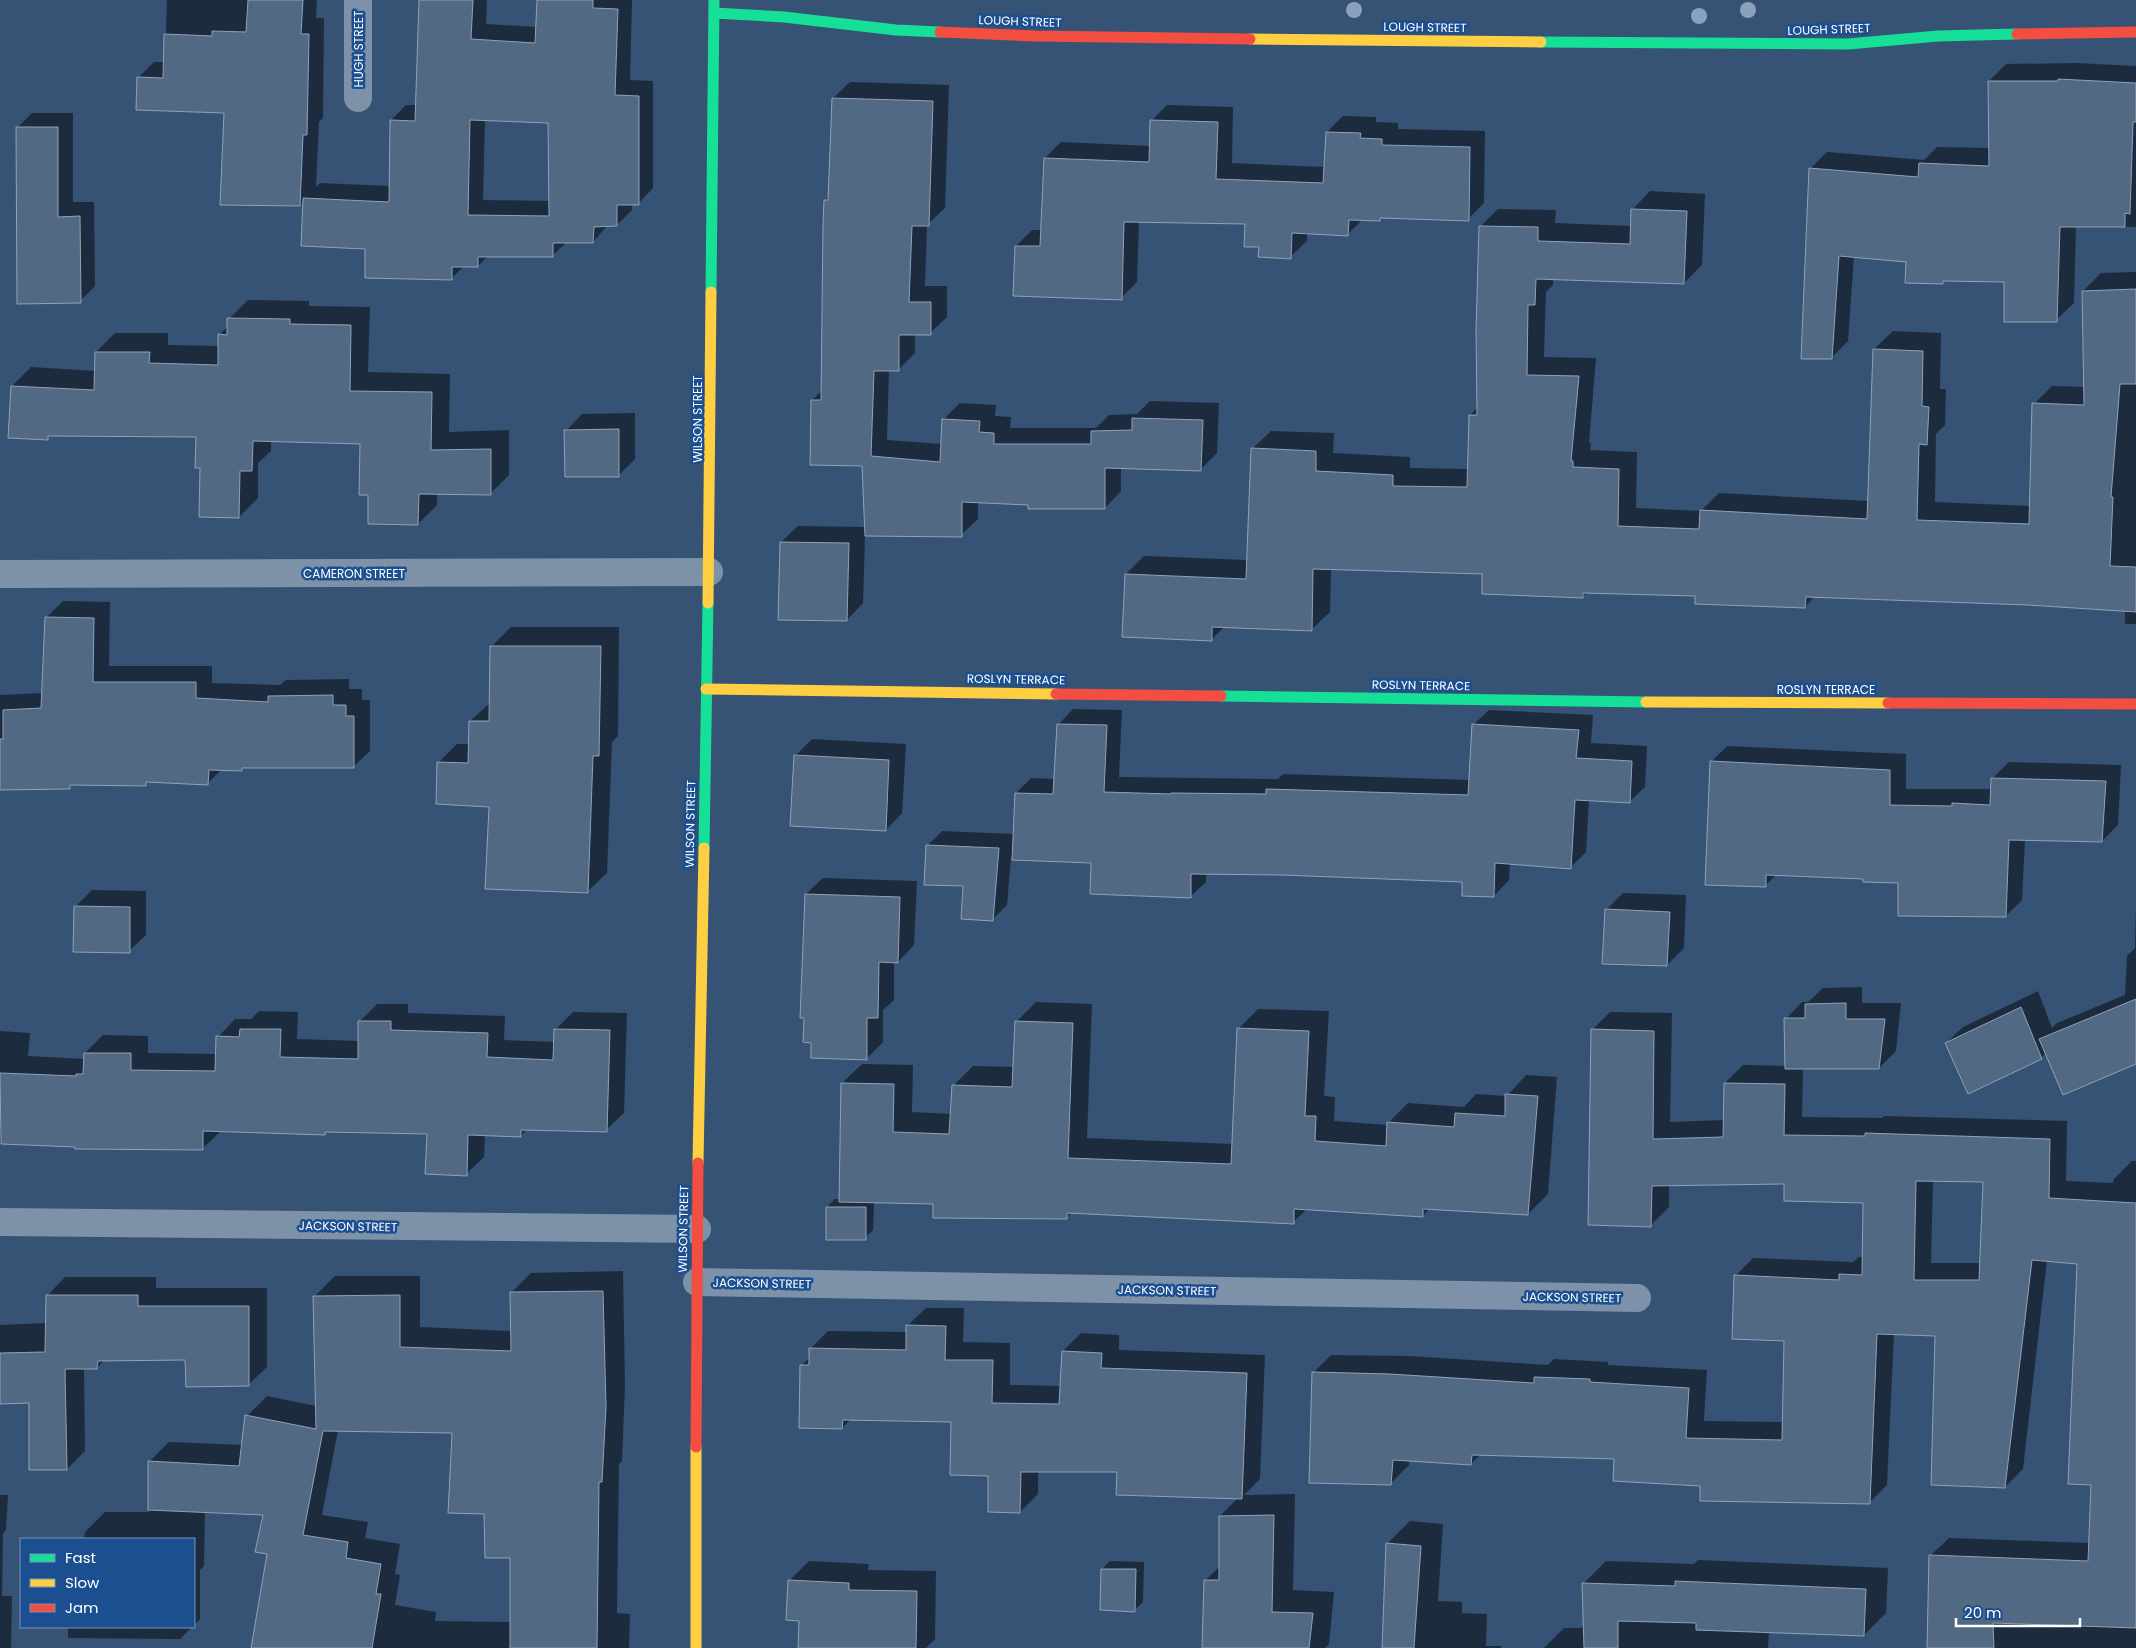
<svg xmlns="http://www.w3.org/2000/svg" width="2136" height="1648" viewBox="0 0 2136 1648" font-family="Poppins,sans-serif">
	<rect width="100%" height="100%" fill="#365274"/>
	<path fill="#0007" fill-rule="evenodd" d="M167,0h150l-1,18h8l-1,100 -4,4 -3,65 4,-4 70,3 1,-66 15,-15h11l4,-105h66l-1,24 51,3 1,-27h94l-2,80 23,1v107l-15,16h-6v6l-15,15h-9l-15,17h-26l-15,14h-64l-10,10h-14l-12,12 -148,-77 -4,4 -75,-93 -87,-34 16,-16h11zM485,119l65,3v79l-67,-1z
		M2076,63l60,3v161l-60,-1 -2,77 -18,17 -51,-39 -59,-1 -4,3 -35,-22 -53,-5 -6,85 -17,17 -21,-189 17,-17 97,8 13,-13 53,1 -1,-67 17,-17z
		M850,82l99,3 -4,123 -18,17 -2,61h22v31l-17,16h-15v20l-17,17h-9l-2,70 55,4 1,-24 17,-17 36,2 -1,11 16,1 -1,11h86l13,-13 28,-1 13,-13 69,2 -2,50 -17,17 -79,-3v24l-16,17 -127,-6v17l-17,16h-96l-2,68 -16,17 -66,-78 17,-16 68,1 -3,-62 -51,-65 11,-10 2,-190 5,-4 3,-98z
		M1167,105l66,2 -1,56 93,4 2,-35 16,-16 33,1v5l22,1v6l87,2 -1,72 -16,16 -86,-2 -3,3 -16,-1 -15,15 -41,-1v8l-17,16 -30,-11 -14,-23 -107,-2 -2,61 -16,16 -105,-52 16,-16h10l3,-72 16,-16 89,4 1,-25z
		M32,113h41v89h21l1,84 -15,15 -63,-173z
		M1650,191l55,3 -3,71 -18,18 -131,-5v7l-7,7 -2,65 52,1 -7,85h2l-1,7 47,2 -1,56 65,3 18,-18 150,8 5,-152 19,-18 48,2 -1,56h6l-1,36 -9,9 -1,68 96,4 3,-102 18,-18 33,1 -2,-96 18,-18 35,-1v352h-11v-14l-97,-6 -213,-8 -10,11 -108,-12 -110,-3 -5,5 -98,-24 -153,-5 -1,44 -19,18 -87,-3 -13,13 -85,-66 18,-18 104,4 4,-111 19,-18 63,2 -1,20 77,4v11l59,1 1,-54 8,-8 2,-180 18,-18 58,1 -1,13 77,3v-16z
		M248,300l61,1v5l61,1 -2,65 82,2 -1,58 60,-2v45l-19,19 -53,-1v12l-19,19 -48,-30 -8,-51 -91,-3v11l-13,12v35l-19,19 -38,-50 -4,-31 -146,-1 -4,4 -35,-53 19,-19 65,4v-19l19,-19h53v12l51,1v-11l9,-9 1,-7z
		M635,413v46l-16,16 -53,-44 16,-17z
		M63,601l47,1 -1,64h103v17l68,2 6,-5 63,-1v10h13v11h8v51l-17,16h-109l-2,3 -20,-1 -14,14 -59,-2 -4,3h-72l-4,4 -69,1v-94l43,-2 3,-75z
		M511,627h108l-1,109 -6,6 -5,131 -19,18 -149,-129 18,-18h12l1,-23 21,-19 1,-56z
		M1073,709l49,1 -3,67 159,2 5,-5 187,6 3,-55 16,-15 104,5 -2,28 56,3 -2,41 -16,15 -40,-2 -3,52 -15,15 -61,-5 -1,18 -15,16 -31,-15 -181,-8h-76v9l-16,15 -98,-35 -81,-4 -4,47 -15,15 -27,-35 -38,-39 15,-15 72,3 2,-41 15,-15 24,1 3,-54z
		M812,739l94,5 -4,69 -16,17 -91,-74z
		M1727,746l179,8v35h86v-10l17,-17 112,3 -3,60 -16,16 -77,-2 -3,61 -16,16 -106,-35 -35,-3 -88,-4 -12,12 -54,-124z
		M823,878l94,3 -3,64 -16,17h-4v38l-11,10v32l-17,17 -54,-18 -7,-24 1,-123z
		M92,890l54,1v44l-17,16 -54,-44z
		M1623,893l63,2 -2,53 -17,17 -61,-55z
		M2136,907v156l-90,-10 -5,5 -95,-15 17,-16 75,-36 14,37 5,-5 68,-28 2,-39 8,-8z
		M1862,987v16h39l-5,48 -17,17h-76l-1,49 80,1 2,-2 183,5 -1,60 47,2 1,-4 18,-18h4v487h-208l3,-93 18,-17 141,5 3,-59 -15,-222 -31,-2 -24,209 -18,18 -68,-152 -43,-2 -7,152 -18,18 -168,-18 -86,-27 -134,-4 -10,10 -62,-4v5l-18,18 -78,-110 18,-18 78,1 139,9 6,-6 54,3v3l99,5 -3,51 79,1 2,-82 -50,-64 18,-18 100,4 6,-5h4l2,-55 -79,-19 -117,1v23l-18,18 -59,-195 18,-18 62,1 -2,109 54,-2 1,-37 18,-18 43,1v-47l16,-17h6l15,-14zM1933,1180l52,1 -4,82h-50z
		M1036,1002l56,2 -5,134 146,6 5,-115 20,-20 71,2 -5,85 11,1 -1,24 54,4 1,-3 19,-19 56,4 12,-13 31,2 19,-21 31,2 -9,117 -20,20 -98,-6 -7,8 -116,-7 -14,13 -221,-10 -6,6 -131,-15 -61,-2 -1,29 -8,8 -38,-31 8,-8h5l2,-116 20,-19 51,1 -1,47 39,2 2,-28 20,-20 41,1 2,-45z
		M377,1004h31v9l97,3 -1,24 51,2v-12l18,-18 54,1 -3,100 -18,17 -79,-1 -6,7 -36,-2 -1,23 -18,17 -38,-41 -101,-2 -3,3 -103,-3 -19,18 -202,-6v-112l30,2 -2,23 57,3v-6l18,-18 45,1v17l69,1 1,-17 17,-18h16l8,-8 39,1 -1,27 62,2v-19z
		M623,1271l2,115 -3,75 -3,3 -2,149 13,1 -1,34h-377l16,-95 -4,-39 -59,-3 -1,55 -4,4v49l-6,6v-86h-110l1,-7 20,-20h44v-50l20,-20 74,3 4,-29 20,-20 49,10 -1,-110 20,-20h85v51l92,4 -1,-38 20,-20zM338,1430l115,2 33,81 25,44v65l-76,-1 1,-9 -41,-7 5,-30 -5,-1 5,-30 -35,-6 3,-16 -46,-7z
		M65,1277h91v11h111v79l-19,18 -61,-26h-82l-8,9h-13l1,83 -18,18 -37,-67 -30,1v-78l47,-2v-27z
		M926,1308h38l-1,34 47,1v42l51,1 2,-35 18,-18 38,2v15l146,5 -5,124 -16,16 51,-1 -2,96 41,2 -5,52 -4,4h-122l2,-67 15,-15v-50l19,-19 -121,-26 -80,-1v24l-18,18 -31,-37 -37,-54 -101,-2 -9,9 -40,-63 8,-8v-8l18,-18 79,1v-6z
		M0,1495h8l-2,35 -3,3 -1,63h10l-1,52h-11z
		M1410,1521l33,3 -5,77 24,1v11l25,1 -1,32h15v2h-118l4,-104z
		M1698,1560l190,8 -2,45 -22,22 -95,-4 -1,17h-224l20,-20h17l4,-4 -1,-41 22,-22 88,3z
		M809,1561l60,3 -1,6 68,1 -1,68 -9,9h-127l1,-29 -11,-38z
		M1110,1561l34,1 -1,40 -8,8 -33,-41z
		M68,1627h124l-12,12 -112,-1z"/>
	<path fill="#526984" stroke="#92a2b6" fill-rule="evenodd" d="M248,0h55l-2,34h8l-2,101h-4l-3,71 -80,-1 4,-92 -88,-3 1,-33 26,1 1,-44 48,2v-5l34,1z
		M419,0h54l-2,39 64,4 2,-43h56v8l25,1 -3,86 24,1v109h-22v21l-23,1 -1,16h-40v14h-75v10h-26v13l-87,-2v-29l-64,-3 2,-48 86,4 1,-82 25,1zM470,120l78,3 1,93 -81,-1z
		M2058,79l78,4v39h-3l-3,92 -5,-1v14h-65l-3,95h-53v-40l-61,-1v3l-38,-1 1,-21 -67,-6 -7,103h-31l8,-191 109,9 1,-14 70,3 -1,-85h70z
		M832,98l101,3 -4,125h-17l-3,76h22v33h-32v36h-25l-3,85 69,6 2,-43 38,2 -1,11 15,1v11h97v-13l41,-1v-12l71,2 -2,51 -96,-3v41h-77v-4l-66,-3v35l-97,-1 -3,-70 -52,-1 1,-65h10l2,-175 1,-25h4z
		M1150,120l68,2 -2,57 107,4 3,-51 35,1 -1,5 22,1v6l88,2 -1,74 -89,-3v3l-31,-1 -1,16 -56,-3 -1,26 -33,-2 1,-10h-15l1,-23 -121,-2 -2,78 -109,-4 2,-50h25l4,-88 105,4z
		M16,127h42v90l22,-1 1,87 -64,1z
		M1631,209l56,2 -3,73 -148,-5 -1,26h-7l-1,70 52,1 -8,85h2v6l46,2 -1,57 81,3 1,-19 167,9 6,-170 50,2 -1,55 7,1 -2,38 -8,-1 -2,76 112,4 3,-121 52,2 -2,-114 54,-2v95h-16l-9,113h2l-3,69 26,1v45l-108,-7 -222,-8 -1,11 -110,-4v-8l-112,-3v5l-101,-4v-20l-169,-5 -1,62 -100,-4v14l-90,-4 3,-63 121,5 5,-131 65,3v20l77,4v11l74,1 2,-72h8l-1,-85 3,-104 59,1v14l92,3z
		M227,318l63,1v5l61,1 -1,66 82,1 -1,58 60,-1v46l-72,-1 -1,31 -50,-1v-29h-9l1,-51 -107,-3 -1,30h-12l-1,47 -40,-1 1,-49h-5l1,-31 -148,-1v4l-40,-2 3,-52 83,4 1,-38h55l-1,11 69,2v-31l9,1z
		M619,429v48h-54l-1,-47z
		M780,542l69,1 -2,78 -69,-1z
		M45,617l49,1 -1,64h103v16l72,4v-6l65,-1v10h13v11h8v52h-112v3l-33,-1 -1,15 -62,-3v4l-76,-1v4l-70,1v-51h3v-29l38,-2z
		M490,646h111l-2,110h-6l-5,137 -103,-4 4,-82 -53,-3 1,-42 31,1 1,-42h20z
		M1057,724l50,1 -3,67 67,2v-1l95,1v-5l202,6 4,-71 107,6 -3,28 56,3 -2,42 -55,-3 -4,69 -76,-6 -1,34 -32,-1v-14l-180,-7 -91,-1v24l-101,-4 1,-31 -79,-3 3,-67 38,1z
		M794,755l95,5 -3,71 -96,-5z
		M1710,761l180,9v35l62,1v-3l38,2 1,-27 115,3 -4,61 -93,-2 -3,77 -108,-1v-33l-35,-1v-3l-97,-4v12l-61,-2z
		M926,845l73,3 -6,73 -32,-2 2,-33 -39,-1z
		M805,894l95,3 -2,66 -19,-1 -1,56h-11v42l-56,-2v-15l-8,-1 1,-24h-4z
		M74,906l56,1v46l-57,-1z
		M1605,909l65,3 -3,54 -65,-2z
		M2136,999v65l-73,31 -24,-56z
		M1846,1003v16h39l-6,50h-94l-1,-51h21v-14z
		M2021,1007l21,52 -74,35 -23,-51z
		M358,1021h33v9l97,3 -1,24 66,3 1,-31 56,1 -3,102 -86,-2v7l-53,-2 -1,41 -42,-2 2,-40 -102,-2v3l-122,-4v19l-128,-1v-2l-74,-3 -1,-71 76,3v-2h7l1,-21h47v17l84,1 1,-35 23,1 1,-8h41l-1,28 78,2z
		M1015,1021l58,2 -5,135 163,6 6,-136 72,3 -4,85h11l-1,25 71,5 1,-24 67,5 1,-14 50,3v-22l33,2 -10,119 -105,-6v8l-129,-8v15l-227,-11v6l-134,-1v-14l-94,-2 2,-119 53,1 -1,48 56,2 3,-49 60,2z
		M1591,1029l63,2 -1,108 70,-2 1,-54 61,1 -1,51 81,1v-3l185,6 -1,59 87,5v425l-143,-5 1,25h-67l2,-93 159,6 3,-76 -23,-1 9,-220 -45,-4 -27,228 -74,-3 4,-149 -58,-2 -7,170 -170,-3v-15l-87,-5 1,-22 -142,-4 -1,10 -78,-5 -2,25 -82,-2 3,-111 78,2 144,9v-6l56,2v3l99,6 -3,50 96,2 2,-99 -52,-2 2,-64 105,5v-6l23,1 1,-72 -79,-2v-17l-132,2 -1,41 -63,-2zM1916,1181l67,1 -4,98h-65z
		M826,1207h40v33h-40z
		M603,1291l3,116 -4,75h-3l-2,166h-87v-90h-25l-1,-44 -36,-1 4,-80 -129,-2 -20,104 45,7 -2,16 35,6 -5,30h5l-9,54h-121l16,-94 -12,-2 8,-37 -115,-5v-49l91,5 6,-51 71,14 -3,-133 87,-1v52l111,4 -1,-59z
		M46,1295h92v11h111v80l-63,1 -1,-27 -87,1 -1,8h-32l2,101h-38v-67l-29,1v-51l45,-1z
		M906,1325l40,1 -1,34h48l-1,43 67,1 3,-53 40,2 -1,15 146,5 -5,126 -126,-4 1,-23h-96l-1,41 -32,-1v-36l-38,-1 1,-53 -108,-2 -1,9 -43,-1 1,-63h9v-17l97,2z
		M1274,1515l-2,97 41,1 -4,35h-107l2,-68h15v-64z
		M1386,1543l35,3 -7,102h-32z
		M1101,1569h35l-1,43 -35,-2z
		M788,1580l61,3v7l68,1 -1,57h-118l1,-27 -13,-1z
		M1675,1581l191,8 -2,47 -168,-6v-7l-78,-2v27h-34l-2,-65 93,3z"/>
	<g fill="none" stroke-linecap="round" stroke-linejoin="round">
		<path stroke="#7d92a8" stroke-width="28" d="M358,0v98
			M0,574l709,-2
			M0,1222l697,7
			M697,1282l940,16"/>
		<path stroke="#16e098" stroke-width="11" d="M714,13l70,4 112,13 44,2
			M1541,42l307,2 90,-8 79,-2
			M711,292l3,-292
			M1221,696l425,6
			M704,848l4,-245"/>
		<path stroke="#ffcf43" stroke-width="11" d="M1250,39l291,3
			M708,603l3,-311
			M706,689l350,5
			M1646,702l242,1
			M698,1163l6,-315
			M696,1648v-201"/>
		<path stroke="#f24e42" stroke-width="11" d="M940,32l95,4 215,3
			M2017,34l119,-2
			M1056,694l165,2
			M1888,703l248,1
			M696,1447l2,-284"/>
	</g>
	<g fill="#8aa2be">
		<circle cx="1354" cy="10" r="8"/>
		<circle cx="1748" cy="10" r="8"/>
		<circle cx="1699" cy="16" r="8"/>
	</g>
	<g text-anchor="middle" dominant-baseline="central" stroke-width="5" stroke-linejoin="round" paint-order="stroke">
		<g font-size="12" fill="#fff" stroke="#1b4f8f">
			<text transform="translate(1020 21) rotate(2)">LOUGH STREET</text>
			<text transform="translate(1425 27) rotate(1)">LOUGH STREET</text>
			<text transform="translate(1829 29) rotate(-2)">LOUGH STREET</text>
			<text transform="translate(358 49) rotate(-90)">HUGH STREET</text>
			<text transform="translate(697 419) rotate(-90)">WILSON STREET</text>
			<text x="354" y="573">CAMERON STREET</text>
			<text transform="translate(1016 679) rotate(1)">ROSLYN TERRACE</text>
			<text transform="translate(1421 685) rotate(1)">ROSLYN TERRACE</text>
			<text x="1826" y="689">ROSLYN TERRACE</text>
			<text transform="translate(690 824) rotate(-89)">WILSON STREET</text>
			<text transform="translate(348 1226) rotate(1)">JACKSON STREET</text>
			<text transform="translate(683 1229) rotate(-89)">WILSON STREET</text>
			<text transform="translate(762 1283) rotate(1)">JACKSON STREET</text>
			<text transform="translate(1167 1290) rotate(1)">JACKSON STREET</text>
			<text transform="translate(1572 1297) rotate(1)">JACKSON STREET</text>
		</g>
	</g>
	<rect x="20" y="1538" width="175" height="90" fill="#1b4f8f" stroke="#7695bc"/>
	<rect x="30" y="1554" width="25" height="8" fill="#16e098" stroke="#7695bc"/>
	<text x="65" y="1563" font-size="15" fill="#ffffff">Fast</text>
	<rect x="30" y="1579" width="25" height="8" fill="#ffcf43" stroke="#7695bc"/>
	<text x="65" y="1588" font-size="15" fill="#ffffff">Slow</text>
	<rect x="30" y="1604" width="25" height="8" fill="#f24e42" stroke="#7695bc"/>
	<text x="65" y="1613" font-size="15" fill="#ffffff">Jam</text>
	<path d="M1956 1618v8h124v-8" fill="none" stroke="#ffffff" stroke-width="2.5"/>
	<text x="1964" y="1618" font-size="15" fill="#ffffff" stroke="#1b4f8f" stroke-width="4" paint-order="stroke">20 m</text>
</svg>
